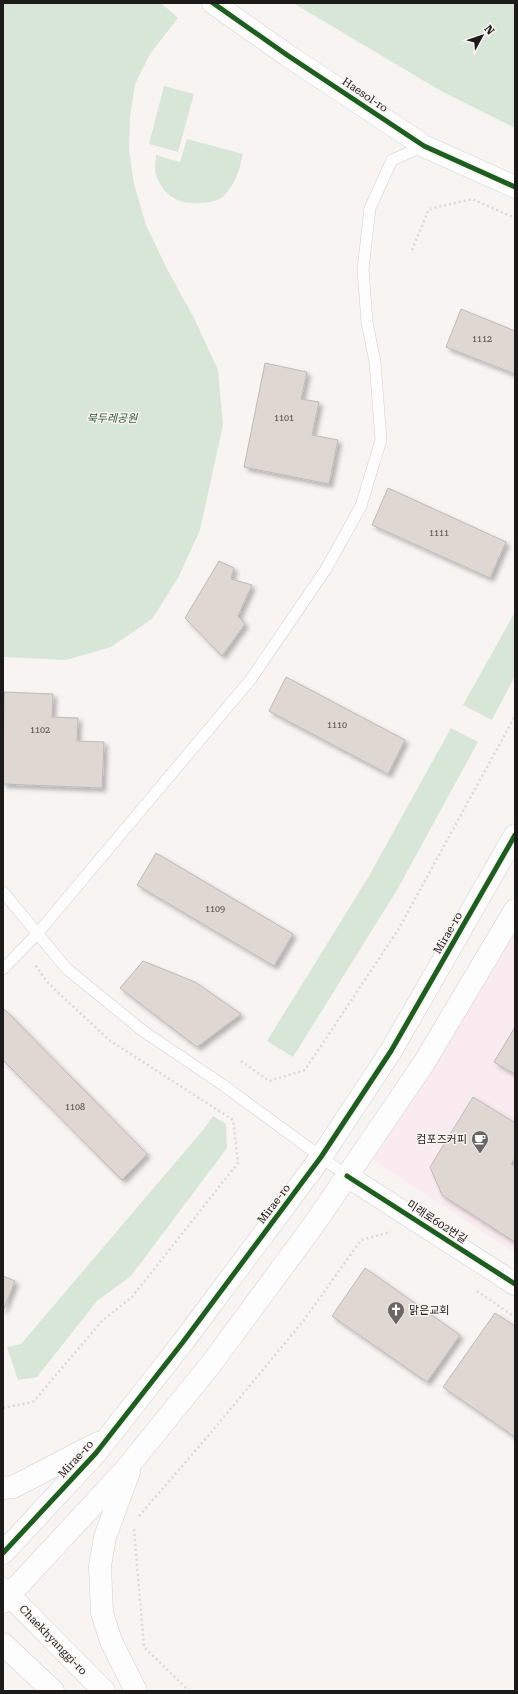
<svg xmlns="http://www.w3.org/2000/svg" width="518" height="1694" viewBox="0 0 518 1694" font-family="'Roboto Serif','Noto Sans KR',serif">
	<defs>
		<filter id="shadow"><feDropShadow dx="3.5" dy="3.5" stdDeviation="2" flood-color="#0004"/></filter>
	</defs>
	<rect width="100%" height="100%" fill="#f7f4f2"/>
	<path fill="#faebf0" d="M515,924v329l-142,-93z"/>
	<path fill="#d8e6d8" d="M3,3h158l17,15 -28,36 -15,30 -5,33 -1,33 5,34 12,41 20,42 28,51 24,52 5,55 -23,105 -22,48 -26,41 -41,28 -45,13 -63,-3z
		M293,3h222v125l-74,-37z
		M164,86l30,8 -16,58 -29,-8z
		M187,139l56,15c-3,13 -6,26 -15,37 -6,9 -17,12 -27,12 -22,2 -38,-7 -45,-29 -2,-5 0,-13 0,-19l24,7z
		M515,612v64l-23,44 -29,-15z
		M451,728l27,14 -81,148 -104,167 -26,-16 102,-165z
		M213,1116l13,8 1,24 -96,128 -34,25 -60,76 -19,3 -11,-33 14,-3 182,-214z"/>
	<path fill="#dfd7d2" stroke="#bdbbb9" filter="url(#shadow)" d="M461,309l54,22v43l-69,-27z
		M265,363l42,9 -6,27 18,3 -7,33 26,5 -9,44 -85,-17z
		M388,488l118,54 -16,36 -118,-53z
		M219,561l15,7 -3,11 21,6 -14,31 7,8 -23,32 -37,-38z
		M286,677l119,63 -17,34 -119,-63z
		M4,692l49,2 -1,23 26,1 -1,23 27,1 -2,46 -99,-4z
		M156,853l137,81 -19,32 -137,-81z
		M143,961l52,21 46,32 -44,33 -77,-59z
		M3,1008l144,146 -25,26 -119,-120z
		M515,1027v47l-21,-12z
		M473,1097l42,26v35l-4,6 4,2v76l-73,-47 -12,-28z
		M365,1268l95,67 -33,47 -95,-66z
		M3,1276l12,5 -12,30z
		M495,1313l20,13v111l-72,-50z"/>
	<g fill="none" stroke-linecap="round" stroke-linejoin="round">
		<g stroke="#d2d0ce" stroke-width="12">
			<path id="lane" d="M3,892l64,77 76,62 80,54 124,91
				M3,969l34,-35 214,-255 75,-110 35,-63 20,-66 -6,-78 -8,-40 -4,-53 7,-61 22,-48 32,-14"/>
		</g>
		<g stroke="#d2d0ce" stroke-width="23">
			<path id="street" d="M213,3l74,52 137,91 91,41
				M347,1176l168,108"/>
		</g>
		<g stroke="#d2d0ce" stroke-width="23">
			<path id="secondary" d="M129,1472l-24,65 -5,29 2,47 9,28 25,50
				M3,1488l10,-1 85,-44
				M3,1553l93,-100 87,-111 138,-185 70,-106 124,-216
				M3,1589l101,102
				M3,1602l123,-133 85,-105 104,-141 109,-160 91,-153
				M3,1644l50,47"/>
		</g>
		<path stroke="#dadad8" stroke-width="2.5" stroke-dasharray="2 3" stroke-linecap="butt" d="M412,250l17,-41 43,-10 43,19
			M241,1061l28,20 36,-11 93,-140 117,-214
			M477,1291l38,26
			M3,1408l30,-6 69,-81 30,-24 106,-134 -5,-43 -124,-80 -62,-58 -13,-19
			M139,1516l70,-81 95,-115 57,-80 30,-8
			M134,1529l10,118 45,44"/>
		<use href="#lane" stroke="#fefdfd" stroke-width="11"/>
		<use href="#street" stroke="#fefdfd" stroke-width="22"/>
		<use href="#secondary" stroke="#fefdfd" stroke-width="22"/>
		<g stroke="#f9f4f0" stroke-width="8">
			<path id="cycleway" d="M213,3l74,52 137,91 91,41
				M347,1176l168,108
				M3,1553l93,-100 87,-111 138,-185 70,-106 124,-216"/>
		</g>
		<use href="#cycleway" stroke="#1b5e20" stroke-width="5"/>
	</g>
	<defs>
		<g id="cafe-pin" transform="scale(0.9)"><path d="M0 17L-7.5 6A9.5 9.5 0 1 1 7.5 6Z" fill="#696765" stroke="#f9f4f0"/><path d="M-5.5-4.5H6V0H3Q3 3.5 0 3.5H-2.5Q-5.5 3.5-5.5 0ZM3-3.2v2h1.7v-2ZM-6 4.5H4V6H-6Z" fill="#fff"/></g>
		<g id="church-pin" transform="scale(0.9)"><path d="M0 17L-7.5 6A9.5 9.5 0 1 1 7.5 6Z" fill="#696765" stroke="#f9f4f0"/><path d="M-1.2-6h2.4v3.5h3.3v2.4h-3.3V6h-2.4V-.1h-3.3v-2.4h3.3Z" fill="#fff"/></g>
	</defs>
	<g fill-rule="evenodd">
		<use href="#cafe-pin" x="480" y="1139"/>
		<use href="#church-pin" x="396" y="1310"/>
	</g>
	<g text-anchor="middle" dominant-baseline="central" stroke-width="3" stroke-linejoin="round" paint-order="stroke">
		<g font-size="9" fill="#4d4a47">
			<text x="482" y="339">1112</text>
			<text x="284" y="418">1101</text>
			<text x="439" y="533">1111</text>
			<text x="337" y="725">1110</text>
			<text x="40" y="730">1102</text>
			<text x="215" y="909">1109</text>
			<text x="75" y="1107">1108</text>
		</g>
		<g font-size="11" fill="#1c1b19" stroke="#f9f4f0">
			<text transform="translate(365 95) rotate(34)">Haesol-ro</text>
			<text transform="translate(448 933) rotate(-60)">Mirae-ro</text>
			<text transform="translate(274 1204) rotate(-53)">Mirae-ro</text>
			<text transform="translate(437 1222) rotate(33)">미래로602번길</text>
			<text transform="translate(76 1459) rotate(-48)">Mirae-ro</text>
			<text transform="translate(53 1640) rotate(46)">Chaekhyanggi-ro</text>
		</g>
		<g font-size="11" font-style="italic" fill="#265833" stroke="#f9f4f0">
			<text x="112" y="418">북두레공원</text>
		</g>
		<g font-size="11" fill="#1c1b19" stroke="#f9f4f0" text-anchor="end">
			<text x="467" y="1139">컴포즈커피</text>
			<text x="409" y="1310" text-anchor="start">맑은교회</text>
		</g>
	</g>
	<rect width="518" height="1694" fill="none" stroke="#1c1b19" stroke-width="8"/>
	<g transform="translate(482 36) rotate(50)" stroke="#f9f4f0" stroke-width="3" paint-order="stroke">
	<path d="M0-3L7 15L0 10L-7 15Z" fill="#1c1b19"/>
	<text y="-6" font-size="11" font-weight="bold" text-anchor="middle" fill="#1c1b19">N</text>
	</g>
</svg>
